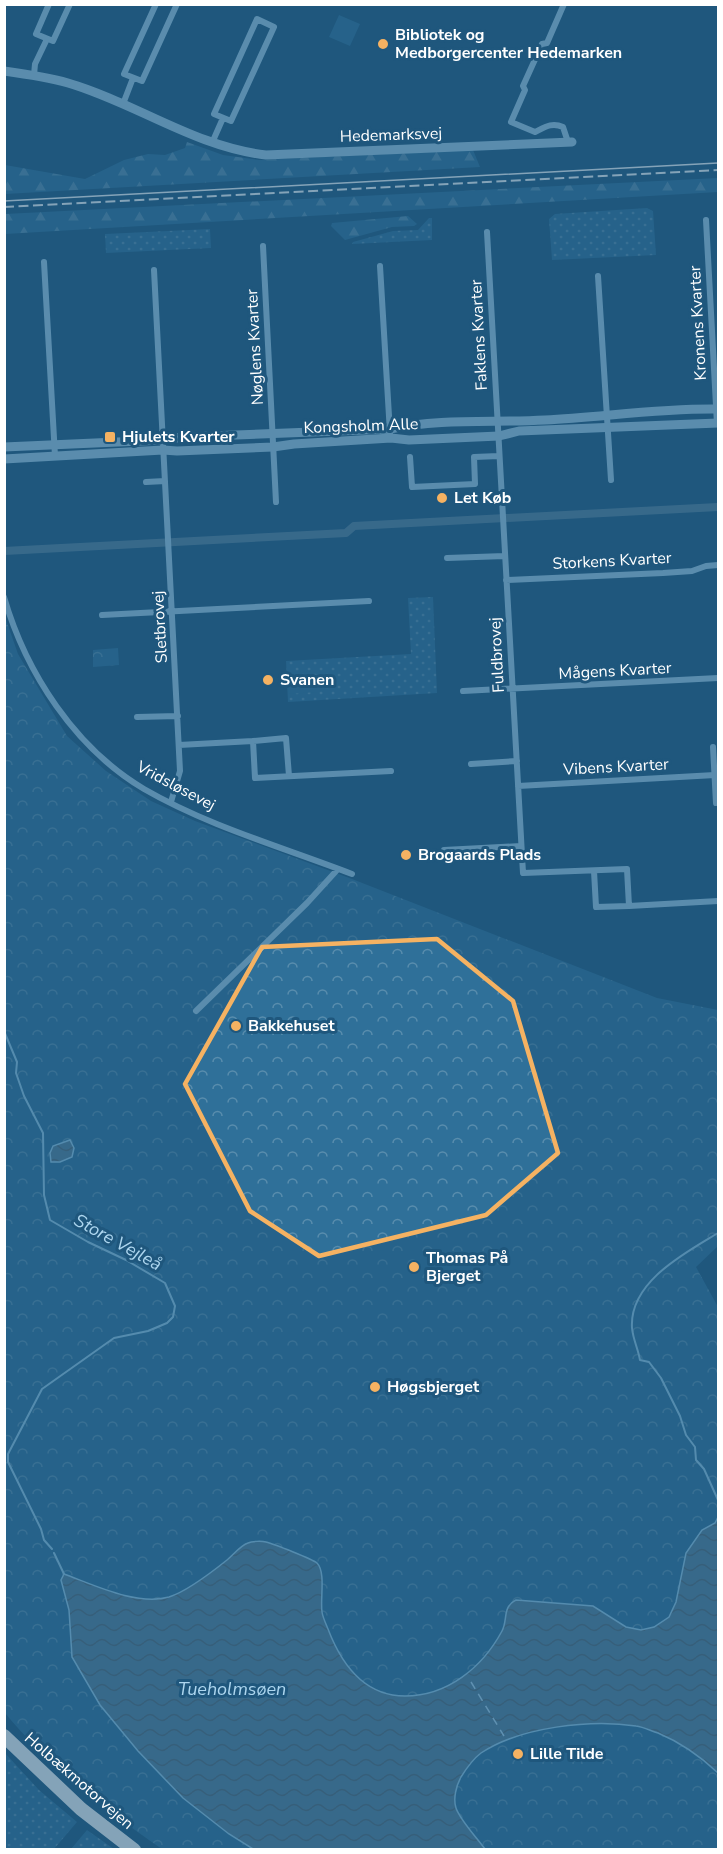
<svg xmlns="http://www.w3.org/2000/svg" width="723" height="1854" viewBox="0 0 723 1854" font-family="'Nunito Sans',sans-serif">
	<defs>
		<pattern id="grass-dots" width="8" height="8" patternUnits="userSpaceOnUse" patternTransform="scale(1.5)"><rect width="8" height="8" fill="#2f7099"/><path d="M2 2h.1M6 6h.1" fill="none" stroke="#598dad" stroke-width="1.8" stroke-linecap="round"/></pattern>
		<pattern id="forest-firs" width="22" height="20" patternUnits="userSpaceOnUse" patternTransform="scale(1.5)"><rect width="22" height="20" fill="#2f7099"/><path d="M5 1l3.5 6h-7zM16 11l3.5 6h-7z" fill="#598dad"/></pattern>
		<pattern id="park-crowns" width="20" height="18" patternUnits="userSpaceOnUse" patternTransform="scale(1.5)"><rect width="20" height="18" fill="#2f7099"/><path d="M2 6a3 3 0 1 1 6 0M12 15a3 3 0 1 1 6 0" fill="none" stroke="#598dad"/></pattern>
		<pattern id="water-waves" width="16" height="10" patternUnits="userSpaceOnUse" patternTransform="scale(1.5)"><rect width="16" height="10" fill="#567f9a"/><path d="M0 5q4-4 8 0t8 0" fill="none" stroke="#526877"/></pattern>
	</defs>
	<rect width="100%" height="100%" fill="#1f577d"/>
	<path fill="url(#grass-dots)" d="M647,208l6,3 3,44 -104,5 -3,-41 6,-5z
		M429,218h3v22l-80,4 1,-2 40,-11 25,-1z
		M210,229l1,19 -105,5 -1,-19z
		M433,597l4,96 -149,9 -2,-41 125,-7 -3,-56z
		M5,1753l34,37 38,32 -23,27h-49z
		M87,1830l27,19h-43z"/>
	<path fill="url(#forest-firs)" d="M187,142l36,13 36,5 214,-10 7,17 -475,27 -1,-31 1,2 80,14 39,-19 24,-6 17,1 20,-7z
		M718,178v14l-713,42v-20z
		M408,216l9,8 -3,2 -22,1 -47,13 -14,-14 1,-3z"/>
	<path fill="url(#park-crowns)" d="M4,614l14,40 49,82 39,35 45,30 44,20 157,58 305,119 61,12v236l-22,21 22,40v542h-556c-57,-39 -113,-83 -157,-136z
		M118,648l1,17 -26,2v-17z"/>
	<path fill="#2f7099" d="M339,15l21,9 -10,22 -21,-9z
		M317,680v12l-28,2 -1,-12z"/>
	<path fill="url(#water-waves)" stroke="#95cae8" stroke-width="1.5" d="M70,1140l4,8 -2,9 -12,5h-9l-1,-9 3,-7z
		M718,1517v256c-19,-18 -36,-30 -60,-40 -7,-2 -14,-6 -22,-7 -45,-7 -116,1 -155,27 -8,6 -15,16 -20,24 -5,9 -8,22 -5,31 4,12 21,30 29,41h-232l-24,-15 -46,-36 -45,-47 -38,-46 -28,-48 -3,-47 -8,-30 3,-6c30,11 73,32 105,23 19,-6 43,-25 58,-37 6,-5 14,-15 21,-17 4,-2 14,-2 18,-1 8,2 46,17 51,21 9,9 3,36 5,49 1,6 4,12 6,17 13,34 36,67 77,67 42,0 77,-28 97,-65 6,-11 0,-24 14,-31l77,6 33,21 15,3 13,-3 15,-10 7,-15 10,-49 16,-23 13,-7z"/>
	<g fill="none" stroke-linecap="round" stroke-linejoin="round">
		<path stroke="#95cae8" stroke-width="2" d="M4,1031l13,31 -1,11 8,23 19,37 1,62 6,25 38,22 38,18 39,23 10,23 -2,11 -6,6 -19,8 -34,7 -72,51 -34,65v8l33,67 3,11 8,9
			M718,1233c-33,20 -89,49 -86,95 1,11 6,21 8,32l9,2 12,16 19,38 6,19 9,12 1,13 8,9 14,31
			M54,1553l10,21"/>
		<path stroke="#567f9a" stroke-width="8" d="M4,551l342,-18 8,-7 364,-19"/>
		<path stroke="#add6ef" stroke-width="1.5" stroke-dasharray="8 6" stroke-linecap="butt" d="M471,1682l33,54"/>
		<path stroke="#a2cde7" stroke-width="6" d="M49,4l-13,30 17,7 17,-37
			M156,4l-32,70 18,7 35,-77
			M564,4l-17,39 -5,1 -19,42 2,4 -14,32 24,10c10,-5 17,-10 28,-5l5,15
			M257,19l17,8 -43,94 -17,-7z
			M34,75l1,-11 12,-25
			M123,104l10,-26
			M212,143l11,-25
			M706,220l11,204
			M487,232l36,641 104,-4 2,37 89,-5
			M263,246l13,256
			M44,262l11,194
			M380,266l10,167
			M154,270l26,501 -9,31
			M598,276l13,204
			M410,457l2,30 63,-3 -1,-27 25,-1
			M146,482l19,-1
			M447,558l58,-2
			M506,580l157,-7 29,-2 14,-5 12,-1
			M4,597c22,76 71,151 140,192 64,37 138,58 208,85
			M102,615l267,-14
			M463,691l255,-13
			M137,717l41,-1
			M253,741l33,-3 3,38
			M179,745l74,-4 2,37 136,-7
			M713,747l3,56
			M471,764l46,-3
			M518,786l197,-11
			M444,850l77,-4
			M594,871l2,36 33,-1
			M196,1011l111,-108 31,-34"/>
		<path stroke="#a2cde7" stroke-width="9" d="M4,71c22,3 43,6 64,12 68,20 127,64 198,72l306,-13
			M4,447l159,-7 20,-3 207,-8c51,-11 104,-6 155,-9 58,-3 116,-12 173,-11
			M4,459l159,-9 14,1 96,-4 21,-3 97,-6 18,2 90,-4 20,-5 199,-8"/>
		<path stroke="#fff" stroke-width="14" d="M4,1736l77,73 53,41"/>
		<path stroke="#fff" stroke-width="1.5" d="M4,201l714,-38"/>
		<path stroke="#fff" stroke-width="2" stroke-dasharray="10 4.5" stroke-linecap="butt" d="M4,207l714,-37"/>
	</g>
	<path d="M0 0H723V1854H0ZM437,939l76,62 45,152 -72,62 -167,41 -69,-45 -65,-127 77,-137z" fill="#1f577d" fill-opacity=".55" fill-rule="evenodd"/>
	<path fill="none" stroke="#f5b262" stroke-width="4.5" stroke-linejoin="round" d="M437,939l76,62 45,152 -72,62 -167,41 -69,-45 -65,-127 77,-137z"/>
	<g fill="#f5b262" stroke="#1f577d" stroke-width="2">
		<circle cx="383" cy="44" r="6"/>
		<rect x="104" y="431" width="12" height="12" rx="3"/>
		<circle cx="442" cy="498" r="6"/>
		<circle cx="268" cy="680" r="6"/>
		<circle cx="406" cy="855" r="6"/>
		<circle cx="236" cy="1026" r="6"/>
		<circle cx="414" cy="1267" r="6"/>
		<circle cx="375" cy="1387" r="6"/>
		<circle cx="518" cy="1754" r="6"/>
	</g>
	<g text-anchor="middle" dominant-baseline="central" stroke-width="6" stroke-linejoin="round" paint-order="stroke">
		<g font-size="16" font-weight="bold" fill="#fff" stroke="#1f577d" text-anchor="start">
			<text x="395" y="35">Bibliotek og<tspan x="395" dy="18">Medborgercenter Hedemarken</tspan></text>
			<text x="122" y="437">Hjulets Kvarter</text>
			<text x="454" y="498">Let Køb</text>
			<text x="280" y="680">Svanen</text>
			<text x="418" y="855">Brogaards Plads</text>
			<text x="248" y="1026">Bakkehuset</text>
			<text x="426" y="1258">Thomas På<tspan x="426" dy="18">Bjerget</tspan></text>
			<text x="387" y="1387">Høgsbjerget</text>
			<text x="530" y="1754">Lille Tilde</text>
		</g>
		<g font-size="16" fill="#fff" stroke="#1f577d">
			<text transform="translate(391 135) rotate(-2)">Hedemarksvej</text>
			<text transform="translate(698 323) rotate(-93)">Kronens Kvarter</text>
			<text transform="translate(479 335) rotate(-93)">Faklens Kvarter</text>
			<text transform="translate(255 347) rotate(-93)">Nøglens Kvarter</text>
			<text transform="translate(361 426) rotate(-2)">Kongsholm Alle</text>
			<text transform="translate(612 561) rotate(-3)">Storkens Kvarter</text>
			<text transform="translate(160 627) rotate(-93)">Sletbrovej</text>
			<text transform="translate(497 655) rotate(-93)">Fuldbrovej</text>
			<text transform="translate(615 671) rotate(-3)">Mågens Kvarter</text>
			<text transform="translate(616 767) rotate(-3)">Vibens Kvarter</text>
			<text transform="translate(176 786) rotate(28)">Vridsløsevej</text>
			<text transform="translate(79 1781) rotate(41)">Holbækmotorvejen</text>
		</g>
		<g font-size="18" font-style="italic" fill="#add6ef" stroke="#1f577d">
			<text transform="translate(118 1242) rotate(29)">Store Vejleå</text>
			<text x="232" y="1689">Tueholmsøen</text>
		</g>
	</g>
	<rect width="723" height="1854" fill="none" stroke="#ffffff" stroke-width="12"/>
</svg>
